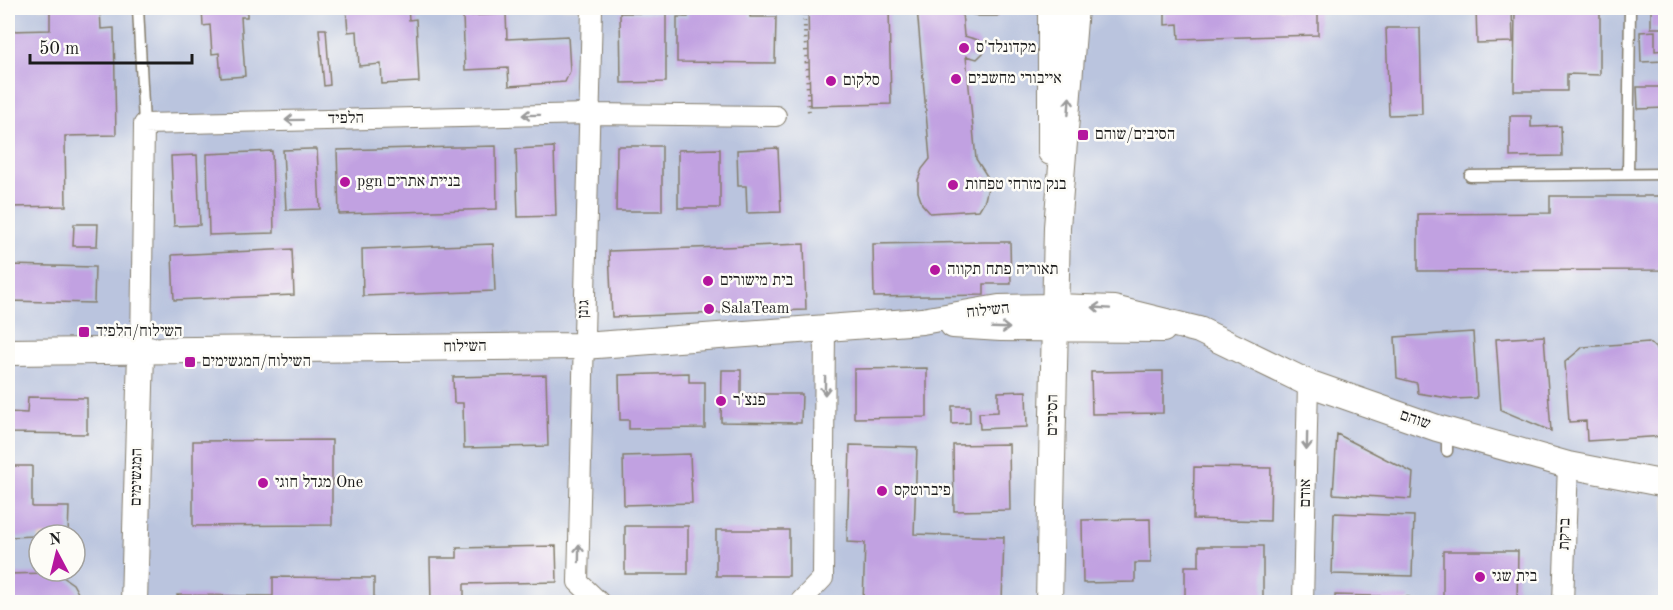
<svg xmlns="http://www.w3.org/2000/svg" width="1673" height="610" viewBox="0 0 1673 610" font-family="'Old Standard TT','Frank Ruhl Libre',serif">
	<rect width="100%" height="100%" fill="#fdfcf7"/>
	<filter id="ink" filterUnits="userSpaceOnUse"><feTurbulence type="fractalNoise" baseFrequency=".0167" numOctaves="2"/><feDisplacementMap in="SourceGraphic" scale="12" xChannelSelector="R" yChannelSelector="G"/><feConvolveMatrix kernelMatrix="1 2 1 2 8 2 1 2 1" color-interpolation-filters="sRGB"/></filter>
	<filter id="wash" filterUnits="userSpaceOnUse"><feTurbulence type="fractalNoise" baseFrequency=".008" numOctaves="4" result="noise"/><feDisplacementMap in="SourceGraphic" scale="24" xChannelSelector="R" yChannelSelector="G"/><feGaussianBlur stdDeviation="1.35" result="paint"/><feColorMatrix in="noise" values="0 0 0 0 0 0 0 0 0 0 0 0 0 0 0 0 0 1.4 0 .05"/><feComposite in="paint" operator="in"/></filter>
	<g filter="url(#wash)">
		<rect width="100%" height="100%" fill="#ecdebc"/>
		<path fill="#bac4de" fill-rule="evenodd" d="M8,8h1657v594h-1657zM39,535h36v36h-36z"/>
		<g id="blocks">
			<path fill="#c1a1e1" d="M50,8h50l1,21 13,-1 2,107 -51,1 1,70 -58,1v-115h3l-1,-61 40,-1z
				M202,8h45v9h-6l4,59 -24,2 -2,-25 -7,1 -2,-29 -7,1z
				M346,8h62l1,12 7,-1 3,63 -37,2 -1,-20 -22,2 -2,-35 -9,1z
				M688,8h62v9h26l-1,46 -98,-1v-45h11z
				M808,8h81l2,96 -81,2z
				M917,8h94l-14,8h-18l-17,-4 2,24 14,4 6,12 -7,7 -11,-3 10,103 11,17 1,12 -3,12 -6,10 -49,3 -8,-9 -4,-12v-12l4,-11 8,-10z
				M1165,8h153v27l-139,4 -1,-15 -13,1z
				M1476,8h36l1,34 -36,1z
				M1515,8h85v67l-33,-1v17h-53z
				M1651,8h14v20h-14z
				M620,13h46v69l-45,1z
				M506,14l1,25 61,-3 2,35 -5,11 -56,4 -1,-18 -43,2 -2,-54z
				M1386,28h34l2,86 -33,1z
				M319,29h7l4,56 -6,1z
				M1655,31v20l10,-1v11l-24,1 -1,-30z
				M1637,87h28v21l-27,1z
				M1510,116h21v11l30,-1 1,30 -52,1z
				M496,146l1,63 -158,5 -2,-64z
				M617,146h45v65h-46z
				M554,147l2,69 -38,1 -2,-68z
				M778,148l3,64 -34,1 -1,-27h-8l-1,-36z
				M310,149h7l3,60 -34,1 -3,-60z
				M720,149v59h-42v-58z
				M272,151l2,82 -65,2 -2,-81z
				M197,155l3,70 -26,1 -3,-70z
				M1550,196h115v74l-247,1v-57l132,-1z
				M74,224h24l-1,22h-24z
				M984,242h26l1,42h-27v11l-110,2 -1,-53z
				M493,244l2,47 -132,5 -1,-47z
				M804,244l2,66 -194,7 -3,-66z
				M292,249l2,46 -120,5 -2,-45z
				M8,265l87,2 -1,36 -86,-2z
				M1473,332l4,66 -23,1 -36,-6 -1,-10 -20,-5 -2,-41z
				M1544,336l7,95 -50,-21 -5,-71z
				M1649,342l16,15v79l-78,5 -1,-20 -17,1 -4,-60 18,-15z
				M927,368v49l-73,1v-49z
				M722,370h19v24h61l-1,29 -80,-1z
				M1163,371v42l-71,1 -1,-42z
				M689,373v9h16v46l-76,1v-9h-9l-1,-45z
				M546,375l2,71 -84,2 -1,-45h-9l-1,-26z
				M1026,391l1,36 -47,2 -1,-16 19,-1v-20z
				M28,397l59,1v36l-79,-1v-21l19,1z
				M952,406h18v17l-18,1z
				M1337,434l76,39 -2,26 -78,-5z
				M332,440v85l-139,1v-85z
				M1009,444l1,66 -56,1 -1,-66z
				M850,445l67,2 -3,87 90,3 -2,65h-139l2,-59 -18,-1z
				M690,454l2,49 -68,2 -1,-49z
				M8,466h24v41h37l-1,28 -60,2z
				M1194,467l77,1 -1,53 -77,-2z
				M1334,513l80,3 -2,60 -80,-2z
				M1150,519l1,44h-16v19l-52,1 -1,-63z
				M625,526h63v48h-63z
				M716,530h73v46h-73z
				M556,546l1,36 -93,2v18h-33l-1,-44h27v-10z
				M1199,546h64v56h-78v-36h14z
				M1443,551h75l-1,51h-74z
				M47,573l13,2 13,9 10,18h-75v-28z
				M273,577l101,1v24h-197v-7l96,1z
				M1335,595l74,2 -1,5h-73z"/>
		</g>
	</g>
	<g filter="url(#ink)">
		<use href="#blocks" fill-opacity="0" stroke="#847d6c" stroke-width="1.5"/>
		<g fill="none" stroke-linecap="round" stroke-linejoin="round">
			<g stroke="#847d6c" stroke-width="13">
				<path id="service" d="M138,8l6,116
					M1628,174l2,-166
					M1470,176l196,-2
					M1447,431v20"/>
			</g>
			<g stroke="#847d6c" stroke-width="22">
				<path id="minor" d="M592,8l-14,574 21,20
					M141,352l3,-228 446,-10 186,2
					M800,602l23,-24 2,-250
					M1303,602l5,-219
					M1563,602l5,-137"/>
			</g>
			<g stroke="#847d6c" stroke-width="28">
				<path id="tertiary" d="M1051,152v-144
					M953,325l48,3 162,1
					M8,352l575,-6 339,-25 77,-13 56,-1 59,2 85,21 109,53 129,45 131,37 98,19
					M134,602l7,-250
					M1049,602l8,-375 18,-219"/>
			</g>
			<path stroke="#847d6c" stroke-width="4" stroke-dasharray="1.5 4.5" stroke-linecap="butt" d="M804,8l5,106"/>
			<use href="#service" stroke="#fff" stroke-width="10"/>
			<use href="#minor" stroke="#fff" stroke-width="20"/>
			<use href="#tertiary" stroke="#fff" stroke-width="26"/>
		</g>
		<defs><path id="oneway-shaft" d="M-6 0H5M1.5-3L5.5 0L1.5 3" fill="none" stroke-width="1.6" stroke-linecap="round" stroke-linejoin="round" transform="scale(1.5)"/></defs>
		<g stroke="#999">
			<use href="#oneway-shaft" transform="translate(1069 106) rotate(-86)"/>
			<use href="#oneway-shaft" transform="translate(531 115) rotate(179)"/>
			<use href="#oneway-shaft" transform="translate(294 120) rotate(179)"/>
			<use href="#oneway-shaft" transform="translate(1101 308) rotate(-176)"/>
			<use href="#oneway-shaft" transform="translate(1001 328) rotate(2)"/>
			<use href="#oneway-shaft" transform="translate(825 386) rotate(91)"/>
			<use href="#oneway-shaft" transform="translate(1307 441) rotate(91)"/>
			<use href="#oneway-shaft" transform="translate(579 553) rotate(-89)"/>
		</g>
	</g>
	<g fill="#b5179e" stroke="#fdfcf7" stroke-width="2">
		<circle cx="964" cy="48" r="6"/>
		<circle cx="956" cy="79" r="6"/>
		<circle cx="831" cy="81" r="6"/>
		<rect x="1077" y="129" width="12" height="12" rx="3"/>
		<circle cx="345" cy="182" r="6"/>
		<circle cx="953" cy="185" r="6"/>
		<circle cx="935" cy="270" r="6"/>
		<circle cx="708" cy="281" r="6"/>
		<circle cx="709" cy="309" r="6"/>
		<rect x="78" y="326" width="12" height="12" rx="3"/>
		<rect x="184" y="356" width="12" height="12" rx="3"/>
		<circle cx="721" cy="401" r="6"/>
		<circle cx="263" cy="483" r="6"/>
		<circle cx="882" cy="491" r="6"/>
		<circle cx="1480" cy="577" r="6"/>
	</g>
	<g text-anchor="middle" dominant-baseline="central" stroke-width="5" stroke-linejoin="round" paint-order="stroke">
		<g font-size="16" fill="#1c1c1c" stroke="#fdfcf7" text-anchor="start">
			<text x="976" y="48">מקדונלד'ס</text>
			<text x="968" y="79">אייבורי מחשבים</text>
			<text x="843" y="81">סלקום</text>
			<text x="1095" y="135">הסיבים/שוהם</text>
			<text x="357" y="182">pgn בניית אתרים</text>
			<text x="965" y="185">בנק מזרחי טפחות</text>
			<text x="947" y="270">תאוריה פתח תקווה</text>
			<text x="720" y="281">בית מישורים</text>
			<text x="721" y="309">SalaTeam</text>
			<text x="96" y="332">השילוח/הלפיד</text>
			<text x="202" y="362">השילוח/המגשימים</text>
			<text x="733" y="401">פנצ'ר</text>
			<text x="275" y="483">מגדל חוגי One</text>
			<text x="894" y="491">פיברוטקס</text>
			<text x="1492" y="577">בית שגי</text>
		</g>
		<g font-size="16" fill="#1c1c1c" stroke="#fdfcf7">
			<text transform="translate(346 119) rotate(-1)">הלפיד</text>
			<text transform="translate(584 309) rotate(-88)">גונן</text>
			<text transform="translate(988 311) rotate(-6)">השילוח</text>
			<text transform="translate(465 347) rotate(-1)">השילוח</text>
			<text transform="translate(1053 415) rotate(-89)">הסיבים</text>
			<text transform="translate(1415 420) rotate(19)">שוהם</text>
			<text transform="translate(137 477) rotate(-89)">המגשימים</text>
			<text transform="translate(1306 493) rotate(-89)">אודם</text>
			<text transform="translate(1565 534) rotate(-88)">ברקת</text>
		</g>
	</g>
	<rect width="1673" height="610" fill="none" stroke="#fdfcf7" stroke-width="30"/>
	<g transform="translate(57 553) rotate(353)"><circle r="28" fill="#fdfcf7" stroke="#a3a29f" stroke-width="1.5"/>
	<path d="M0-4.5L10 22L0 15L-10 22Z" fill="#b5179e"/>
	<text y="-9" font-size="16" font-weight="bold" text-anchor="middle" fill="#1c1c1c">N</text>
	</g>
	<path d="M30 54v9h162v-9" fill="none" stroke="#1c1c1c" stroke-width="3"/>
	<text x="39" y="54" font-size="18" fill="#1c1c1c" stroke="#fdfcf7" stroke-width="4.5" paint-order="stroke">50 m</text>
</svg>
